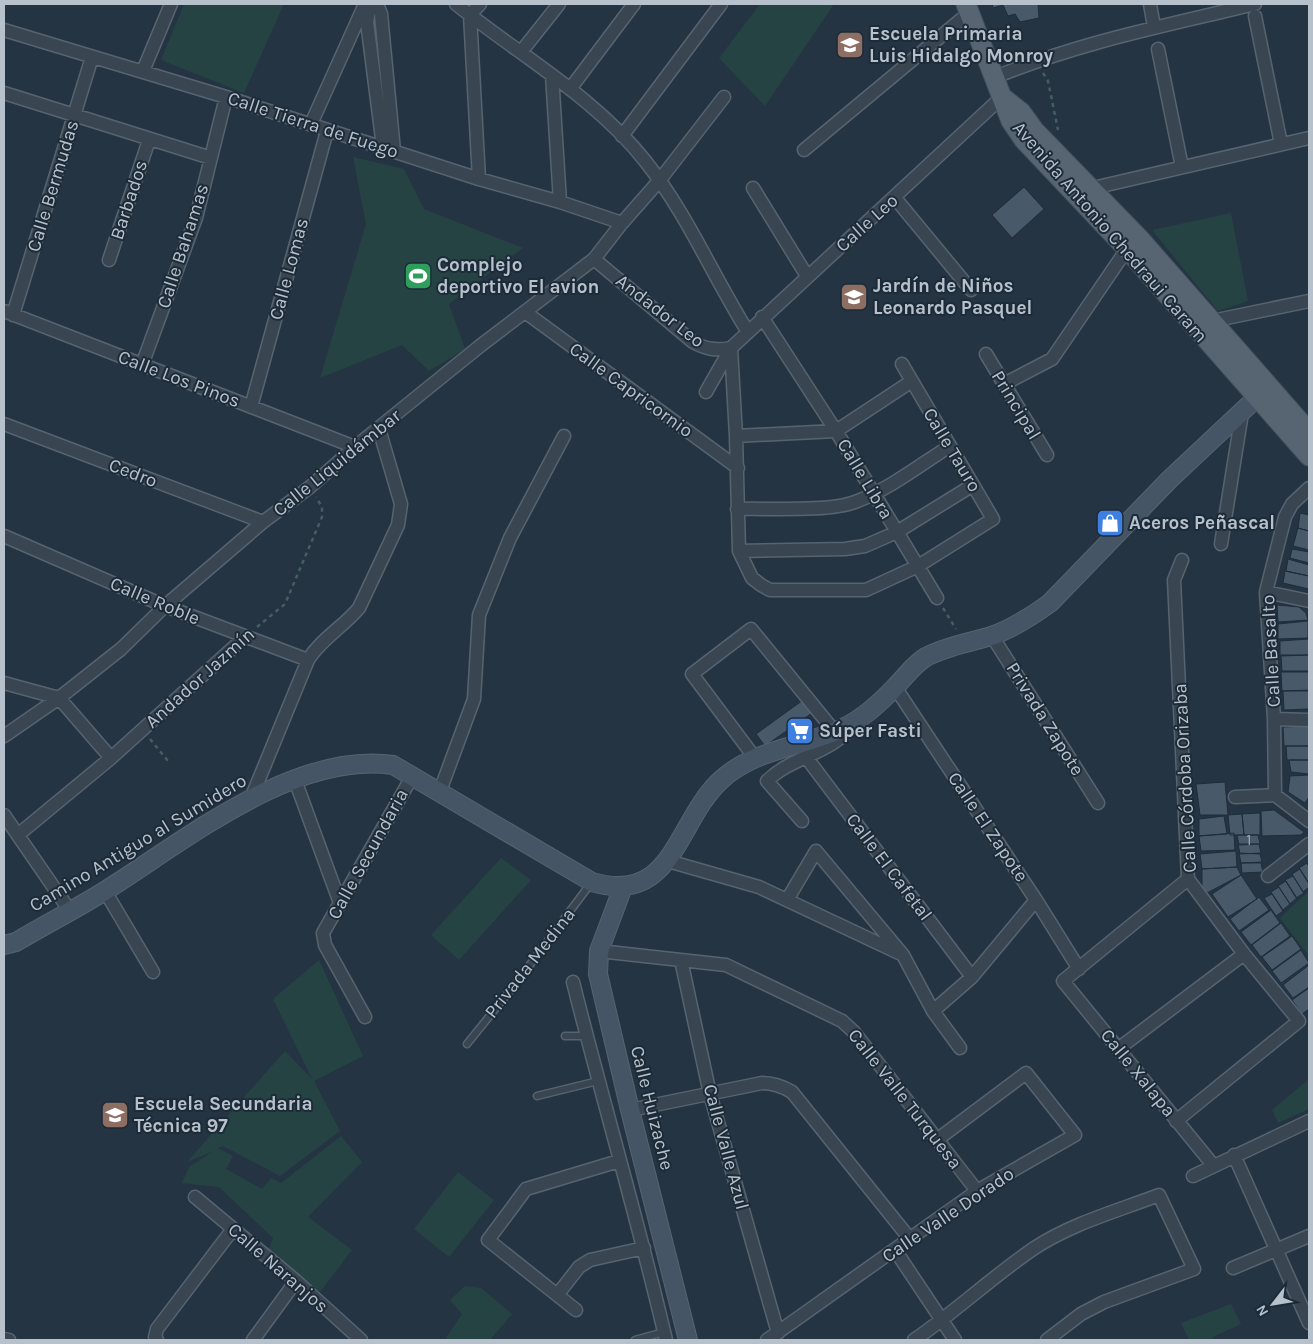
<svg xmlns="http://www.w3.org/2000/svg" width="1313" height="1344" viewBox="0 0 1313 1344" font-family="Karla,sans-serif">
	<rect width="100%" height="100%" fill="#243443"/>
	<path fill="#264344" d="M184,4h100l-40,89 -83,-33z
		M760,4h74l-69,102 -46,-48z
		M353,157l51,12 20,40 99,39 -74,56 16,45 -36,22 -27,-26 -82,33 46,-154z
		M1231,213l17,88 -30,10 -66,-81z
		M501,858l30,22 -72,80 -28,-25z
		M1309,891v65l-29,-38z
		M319,960l44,96 -49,25 26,50 -60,45 -57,-30 -5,2 15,8 -7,13 36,20 9,-11 10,5 60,-47 21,26 -54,55 44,33 -32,42 -51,-43 4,-11 -54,-51 -37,-4 7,-16 25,-16 -27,11 98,-111 27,28 -39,-80z
		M1309,1079v30l-31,14 -6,-13z
		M458,1172l36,28 -45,57 -35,-28z
		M465,1286l16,2 31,26 -22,26h-42l-2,-2 16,-24 -12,-14z
		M1231,1304l10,20 -28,13 1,3h-25l-8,-17z"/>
	<path fill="#485a69" stroke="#1f2d3a" d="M992,4h46l1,14 -19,4 -5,-8 -7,2 -5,-11 -10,3z
		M1024,187l20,22 -32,29 -20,-23z
		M1300,513l9,2v16l-11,-3z
		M1298,528l11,3v19l-16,-4z
		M1292,549l17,3v11l-19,-5z
		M1288,559l21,6v11l-23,-5z
		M1285,571l24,5v13l-26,-6z
		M1277,605l22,2 7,6 2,7 -30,2z
		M1308,621v17l-30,1v-15z
		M1309,639v16h-29v-14z
		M1309,655v16h-27l-1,-15z
		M1281,672h28v18l-27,1z
		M1283,691h26v18l-25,1z
		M803,700l9,13 -47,33 -9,-12z
		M1309,726v20h-25l-1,-19z
		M1286,746h23v14h-22z
		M1289,760h20v14l-18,-2z
		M1309,775v22l-4,6 -17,-11 2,-16z
		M1225,782l3,33h-28l-4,-31z
		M1274,810l30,22 -3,3 -39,1 -1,-25z
		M1260,813v22h-16l-2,-21z
		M1242,814l2,21h-14l-2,-20z
		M1224,816l3,18 -28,2v-17z
		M1234,833l1,17 -34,1 -2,-15z
		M1237,835h21l2,9 -21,1z
		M1238,844h21l2,9 -21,1z
		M1236,851l1,16 -35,2 -2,-15z
		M1239,853l21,1 2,8 -21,1z
		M1241,863h20l2,9 -21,1z
		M1307,863l2,4v17l-10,-16z
		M1237,867l4,8 -34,18 -5,-6v-18z
		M1300,869l9,14v4l-6,5 -11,-18z
		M1241,875l16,24 -29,18 -16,-23z
		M1293,876l11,17 -8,5 -11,-18z
		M1286,881l11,17 -7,6 -12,-18z
		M1279,887l11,17 -7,6 -12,-18z
		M1272,894l11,17 -7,5 -12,-18z
		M1259,897l10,13 -30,21 -9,-12z
		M1271,910l9,13 -29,22 -10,-13z
		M1281,923l9,13 -29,21 -9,-12z
		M1292,936l9,13 -29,21 -10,-13z
		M1301,950l8,13 -28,20 -9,-12z
		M1309,965v22l-16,11 -10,-13z
		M1309,988v21l-7,5 -10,-14z"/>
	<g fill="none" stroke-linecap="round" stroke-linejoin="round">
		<g stroke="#576470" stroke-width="9">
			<path id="lane" d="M565,1036h21
				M467,1044l50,-62 74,-99
				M537,1096l61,-15
				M635,1340l29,-8"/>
		</g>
		<g stroke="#576470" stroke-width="15">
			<path id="street" d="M370,4l-3,18 16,125
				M377,4l4,10 13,137
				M456,4c63,51 139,93 190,158 41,52 67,114 102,170
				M1150,4l4,23
				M1255,16l26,128
				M4,30l222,67 253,82 81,23 62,21
				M1158,49l24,118
				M521,52l38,-48
				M143,71l28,-67
				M552,75l8,127
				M993,78c87,-36 171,-52 262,-74
				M570,89l64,-85
				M4,93l207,65
				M311,124l54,-120
				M622,136l99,-132
				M804,150l166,-138
				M479,179l-9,-164 10,-11
				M753,188l54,88
				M1093,188l216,-50
				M895,198l76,92
				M594,259l99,83c13,7 22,9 38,6
				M109,260l40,-120
				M4,311l351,136
				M525,312l213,156
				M13,315l79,-258
				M762,317l74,114 101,167
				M1207,322l102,-21
				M731,348l5,88 3,115 13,27 9,7 9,5h96l52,-24 75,-47 -91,-155
				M986,354l61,101
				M142,365l54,-147 30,-121
				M1004,384l48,-25 75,-110
				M706,392l25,-44 271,-251
				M251,407l76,-276
				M4,424l259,98
				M736,436l100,-5 76,-50
				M737,509c30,-1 92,3 118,-7 33,-12 65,-37 95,-56
				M4,536l161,70 143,54
				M1221,544l21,-131
				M739,551l106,-2 20,-3 32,-14 76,-47
				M1266,592l43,9
				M992,636l106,167
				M4,683l55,15 52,60
				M895,687l141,213 43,69
				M1274,719l35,1
				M4,736l55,-38 62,-49 44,-43 98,-84 47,-35 45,-40 125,-101 114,-87 28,-36 37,-42 65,-84
				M806,757l166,220
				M755,758l-63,-84 59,-45 84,103
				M295,780l45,123
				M440,791l34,-92 5,-84 31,-77 54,-102
				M1275,795l-1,-76 -8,-127 19,-75 7,-13 17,-16
				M252,796l56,-136c13,-21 35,-33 51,-52l39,-83 3,-21 -22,-75
				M1235,797l40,-2 34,26
				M4,815l66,96
				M802,821l-35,-40c25,-25 64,-27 86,-56
				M19,834l92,-76 133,-120
				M668,861l91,26 140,66
				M1268,876l41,-32
				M1188,879l-125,102 150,184
				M105,891l48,81
				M787,900l29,-49 87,104 30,56 27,37
				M599,951l127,14 116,56 12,11 123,159
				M681,960l29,134 68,239
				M573,982c30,120 65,238 93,358
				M933,1011l39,-34 64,-77
				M365,1017l-40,-72 -2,-12 90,-158
				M1118,1049l126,-95
				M630,1110l132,-27c12,0 20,3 30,9l118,147
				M1176,1121l123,-100 -55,-67 -56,-75 -14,-299 8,-20
				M1234,1155l75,168
				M1193,1176l116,-55
				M195,1197l101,84 65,59
				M895,1250l60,90
				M1233,1268l76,-32
				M558,1294l21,-27 11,-7 54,-12
				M576,1310l-88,-70 38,-51 93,-28
				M4,1339l5,1
				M157,1340l-2,-3 2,-8 76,-100
				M253,1340l43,-59
				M767,1340l210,-149 98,-56 -49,-62 -88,66
				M914,1340c41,-28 78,-63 119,-91 37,-25 84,-38 126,-54l35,74 -90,33 -23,12 -34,26"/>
		</g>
		<g stroke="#576470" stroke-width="20">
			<path id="secondary" d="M623,887l-24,64 -1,23 32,136 58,230
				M4,945l12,-3c30,-18 62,-34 92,-53 79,-50 187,-138 285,-124l199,117c82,24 84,-61 129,-102 33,-31 82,-33 122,-52 19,-9 38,-26 53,-42 10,-10 18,-22 30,-29 20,-11 43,-14 65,-21 21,-7 41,-20 59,-33l120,-124 97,-91"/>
		</g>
		<g stroke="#424f5c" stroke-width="21">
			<path id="primary" d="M966,4l45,117 13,19 103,109 182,207
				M1002,97l19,15 13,18 105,108 170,194"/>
		</g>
		<path stroke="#445f60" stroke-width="2.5" stroke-dasharray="4 4" stroke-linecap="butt" d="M1043,73l5,8 10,49
			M943,608l13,21
			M257,627l28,-23 37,-87v-10l-6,-10
			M150,739l18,22"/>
		<use href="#lane" stroke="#394652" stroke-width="6"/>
		<use href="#street" stroke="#394652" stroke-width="12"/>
		<use href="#secondary" stroke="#465566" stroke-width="18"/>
		<use href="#primary" stroke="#576572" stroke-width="19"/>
	</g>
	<defs>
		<g id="school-square" transform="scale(1.4375)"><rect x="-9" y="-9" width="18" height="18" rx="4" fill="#8d6e63" stroke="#1d2b38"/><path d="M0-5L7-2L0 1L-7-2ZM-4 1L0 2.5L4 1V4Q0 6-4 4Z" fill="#fff"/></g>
		<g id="stadium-square" transform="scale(1.4375)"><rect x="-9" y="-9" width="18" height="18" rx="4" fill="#2e9e5b" stroke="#1d2b38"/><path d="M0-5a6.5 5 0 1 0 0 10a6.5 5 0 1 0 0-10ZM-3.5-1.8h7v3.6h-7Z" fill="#fff"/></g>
		<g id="shop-square" transform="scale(1.4375)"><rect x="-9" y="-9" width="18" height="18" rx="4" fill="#3f7fe0" stroke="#1d2b38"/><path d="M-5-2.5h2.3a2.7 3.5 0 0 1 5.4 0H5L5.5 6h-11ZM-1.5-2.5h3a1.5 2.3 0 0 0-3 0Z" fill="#fff"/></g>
		<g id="supermarket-square" transform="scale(1.4375)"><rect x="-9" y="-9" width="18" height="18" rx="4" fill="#3f7fe0" stroke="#1d2b38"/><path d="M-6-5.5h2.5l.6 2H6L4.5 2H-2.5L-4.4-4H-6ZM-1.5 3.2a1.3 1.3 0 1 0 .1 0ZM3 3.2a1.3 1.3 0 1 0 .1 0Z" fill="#fff"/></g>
	</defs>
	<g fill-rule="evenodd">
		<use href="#school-square" x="850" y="45"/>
		<use href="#stadium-square" x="418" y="276"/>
		<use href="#school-square" x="854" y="297"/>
		<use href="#shop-square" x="1110" y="523"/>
		<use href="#supermarket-square" x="800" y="731"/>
		<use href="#school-square" x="115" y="1115"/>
	</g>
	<g text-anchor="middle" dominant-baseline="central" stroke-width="4" stroke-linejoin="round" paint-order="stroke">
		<g font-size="16" fill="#9aa7b3">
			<text x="1249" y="839">1</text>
		</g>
		<g font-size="19" font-weight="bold" fill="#b6c1cc" stroke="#1d2b38" text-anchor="start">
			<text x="869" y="34">Escuela Primaria<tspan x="869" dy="22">Luis Hidalgo Monroy</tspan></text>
			<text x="437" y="265">Complejo<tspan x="437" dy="22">deportivo El avion</tspan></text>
			<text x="873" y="286">Jardín de Niños<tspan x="873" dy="22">Leonardo Pasquel</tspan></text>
			<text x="1129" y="523">Aceros Peñascal</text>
			<text x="819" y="731">Súper Fasti</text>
			<text x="134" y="1104">Escuela Secundaria<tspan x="134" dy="22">Técnica 97</tspan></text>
		</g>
		<g font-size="19" fill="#b6c1cc" stroke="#1d2b38">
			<text transform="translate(313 125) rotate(18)">Calle Tierra de Fuego</text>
			<text transform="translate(53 186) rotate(-73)">Calle Bermudas</text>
			<text transform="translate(129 200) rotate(-72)">Barbados</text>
			<text transform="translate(867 223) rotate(-42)">Calle Leo</text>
			<text transform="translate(1110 232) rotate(49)">Avenida Antonio Chedraui Caram</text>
			<text transform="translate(183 246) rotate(-72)">Calle Bahamas</text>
			<text transform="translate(289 269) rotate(-75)">Calle Lomas</text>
			<text transform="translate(660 311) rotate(38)">Andador Leo</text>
			<text transform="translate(179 379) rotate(21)">Calle Los Pinos</text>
			<text transform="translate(631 390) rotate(36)">Calle Capricornio</text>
			<text transform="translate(1016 405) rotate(59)">Principal</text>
			<text transform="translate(952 450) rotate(59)">Calle Tauro</text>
			<text transform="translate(337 463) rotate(-39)">Calle Liquidámbar</text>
			<text transform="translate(133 473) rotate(21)">Cedro</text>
			<text transform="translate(865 479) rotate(59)">Calle Libra</text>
			<text transform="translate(155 601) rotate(23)">Calle Roble</text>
			<text transform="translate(1271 651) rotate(-93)">Calle Basalto</text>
			<text transform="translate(200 678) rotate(-42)">Andador Jazmín</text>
			<text transform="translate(1045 719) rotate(58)">Privada Zapote</text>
			<text transform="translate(1185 778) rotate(-93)">Calle Córdoba Orizaba</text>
			<text transform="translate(988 827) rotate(56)">Calle El Zapote</text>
			<text transform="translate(138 843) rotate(-31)">Camino Antiguo al Sumidero</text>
			<text transform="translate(368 854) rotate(-61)">Calle Secundaria</text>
			<text transform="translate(889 867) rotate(53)">Calle El Cafetal</text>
			<text transform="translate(530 963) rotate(-52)">Privada Medina</text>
			<text transform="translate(1138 1073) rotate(51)">Calle Xalapa</text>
			<text transform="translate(905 1099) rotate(52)">Calle Valle Turquesa</text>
			<text transform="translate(652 1108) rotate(76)">Calle Huizache</text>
			<text transform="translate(726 1147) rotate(75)">Calle Valle Azul</text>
			<text transform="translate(948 1215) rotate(-34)">Calle Valle Dorado</text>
			<text transform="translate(278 1268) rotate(41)">Calle Naranjos</text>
		</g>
	</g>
	<rect width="1313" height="1344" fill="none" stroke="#b6c1cc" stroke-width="10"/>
	<g transform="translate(1273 1304) rotate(239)" stroke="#1d2b38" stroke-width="4" paint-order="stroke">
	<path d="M0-4L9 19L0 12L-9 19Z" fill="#b6c1cc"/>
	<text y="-8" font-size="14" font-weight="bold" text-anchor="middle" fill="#b6c1cc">N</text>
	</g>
</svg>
